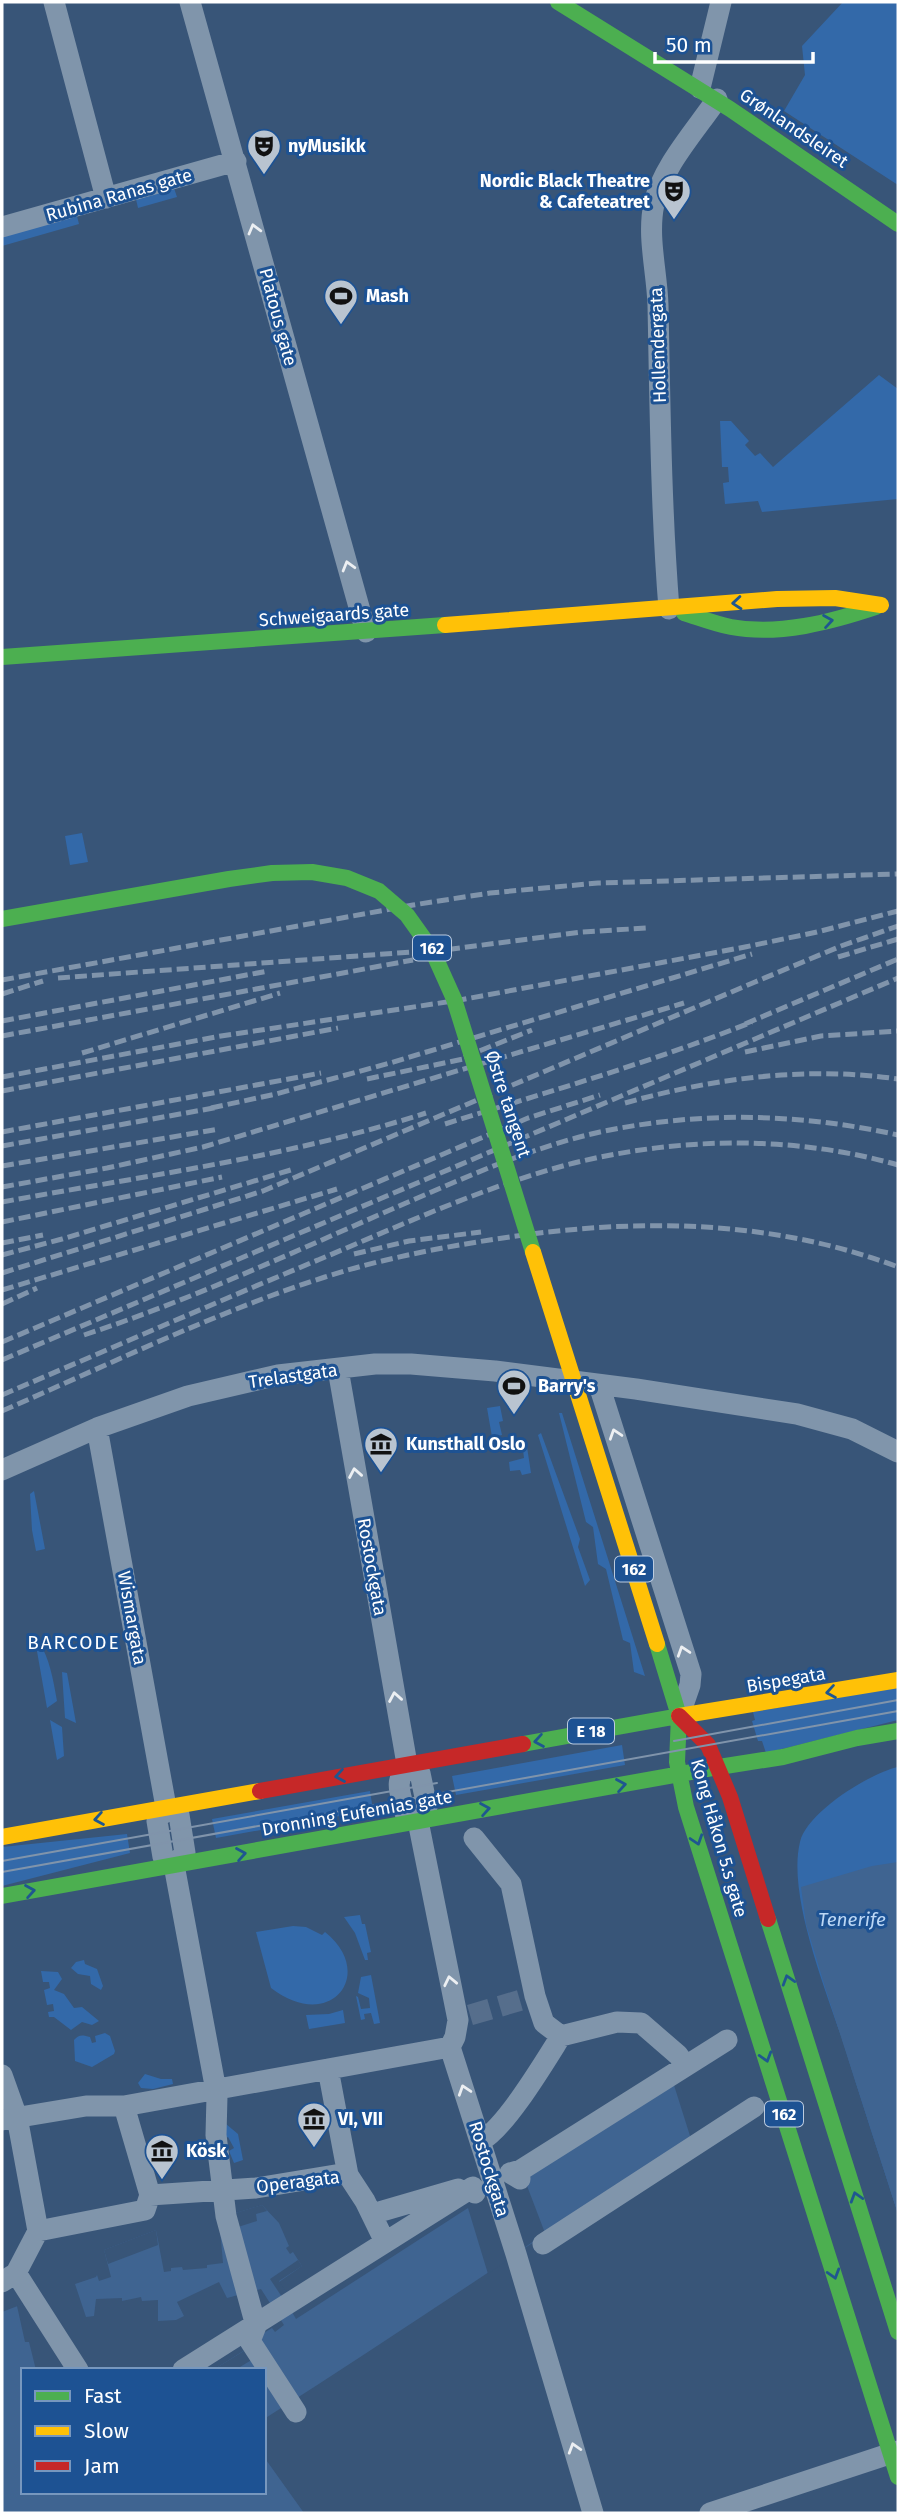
<svg xmlns="http://www.w3.org/2000/svg" width="900" height="2515" viewBox="0 0 900 2515" font-family="'Fira Sans',sans-serif">
	<rect width="100%" height="100%" fill="#385578"/>
	<path fill="#3369a9" d="M843,2h55v183l-114,-74 21,-36 -3,-29z
		M173,185l4,12 -39,11 -3,-13z
		M76,212l3,12 -77,22v-14z
		M879,375l19,14v110l-136,13 -4,-11 -33,3 -2,-21 6,-1 -1,-15h-6l-2,-46h11l18,20 -4,4 10,11 5,-3 13,14z
		M82,833l6,29 -18,3 -5,-29z
		M500,1406l3,15 -4,1 3,13 -10,2 -5,-29z
		M559,1413h3l83,263 -11,-4 -4,-29 -7,-3 -17,-71 -8,-5 -5,-37 -7,-5z
		M541,1433l39,106 -2,8 12,33 -5,6 -47,-151z
		M527,1447l4,26 -9,2 -2,-5 -10,1 -1,-9 15,-4 -1,-8 -12,2 -1,-2z
		M34,1491l11,58 -9,2 -4,-21 -2,-36z
		M35,1640h3c12,19 15,39 19,61l-10,7z
		M62,1672l5,1 9,50 -11,-5z
		M898,1687v33l-132,33 -4,-12h-4l-6,-20 3,-1 -2,-8z
		M50,1720l12,7 2,29 -7,4z
		M622,1745l3,20 -169,30 -4,-19z
		M898,1767v447c-18,-57 -37,-114 -55,-172 -17,-52 -56,-147 -43,-200 7,-30 70,-69 98,-75z
		M370,1791l3,19 -157,28 -4,-19z
		M127,1834l3,19 -128,33v-39z
		M360,1915l2,9h3l6,28 -4,1 1,7h-3l-10,-27 -11,-16z
		M293,1926l13,1 16,8 3,-3c52,41 6,102 -54,56l-15,-56z
		M84,1960l1,4 12,5 6,17 -2,4 -10,-6 -1,-8 -12,-2 -7,-6 5,-6z
		M41,1971l17,1 4,7 -8,11 10,4 10,14 8,-1 17,14 -7,4 -10,-3 -11,8 -17,-13h-5l-1,-5 6,-1 -1,-7 -6,1 -3,-15 6,-2 -1,-6h-6z
		M371,1975l9,48 -6,1 -3,-11 -7,1 1,5 -4,1 -5,-24 2,1 3,12 9,-1 -1,-10 -11,-5 3,-16z
		M343,2010l2,13 -36,6 -3,-14 23,-1z
		M105,2033l5,3 5,15 -1,3 -22,13 -17,-6 -1,-21c5,-6 9,-5 16,-3l2,6 4,-1 -1,-6z
		M145,2074l16,5h11l1,5 -20,5 -12,-1 -3,-5z
		M226,2124l12,10 5,26 -9,3 -5,-12 5,-3 -6,-11 -4,2z"/>
	<path fill="#3f6491" d="M898,1862v352l-73,-227 -19,-63 -5,-37 71,-21z
		M673,2082l18,57c-143,92 -283,189 -427,280v-49h-51l43,-27 -2,-4 18,-11 3,4 9,-7 -23,-36 -34,9 -8,-16 -42,20 7,14 -8,4 -18,1v-21l-16,1 -1,-4 -19,4v-3l-26,1 -2,17 -8,1 -11,-33 21,-7 1,-2 2,6 12,-4 -7,-27 52,-20 8,42 7,-1v-3l11,-1 1,3 24,-2v-3l16,-2 -4,-45 43,-13 17,18 10,23 -3,2 4,6 3,-2 9,14 -23,16 9,14 177,-100 59,-18z
		M28,2302l39,68h-44v122h241v-35l40,56h-302v-201z"/>
	<path fill="#385578" d="M524,2178l21,55 -57,41 -20,-66 -172,111 -4,-7 191,-122z
		M262,2205l5,6 -11,3 1,7 -22,7 -16,-10z
		M156,2230l2,15 -50,19 -4,-14z
		M298,2260l4,6 -23,15 9,15 -4,4 -14,-21z
		M28,2302l39,68h-31l-7,-28h-4l-8,-36z
		M257,2343l6,10 -28,17h-22z"/>
	<g fill="none" stroke-linecap="round" stroke-linejoin="round">
		<path stroke="#566e8c" stroke-width="21" stroke-dasharray="21 10" stroke-linecap="butt" d="M470,2015l65,-19"/>
		<path stroke="#8095ab" stroke-width="21" d="M54,2l52,196
			M190,2l176,630
			M700,88l21,-86
			M2,227l234,-66
			M669,609c-8,-101 -9,-203 -11,-304 -1,-33 -11,-69 -4,-101 8,-37 42,-74 63,-105
			M338,1369l69,395c-13,21 -7,26 -2,49l13,8
			M599,1385l92,289 -1,11 -9,26
			M97,1428l69,379 -9,14 6,36 11,8 43,231 -1,39 10,81 30,110 -6,15 46,71
			M2,1470l95,-42 91,-32 90,-21 97,-11h36l84,7 141,18 161,25 55,15 46,23
			M407,1764l13,9 7,34 -9,14 40,199 -3,17 -5,10 66,207 77,259
			M166,1807l13,8 6,38 -11,12
			M474,1838l37,46 24,112 9,27 17,13 56,-14 24,1 37,32 7,10
			M328,2069l20,106 17,26 20,41
			M2,2075l15,42 21,114 -22,42 -14,9
			M2,2120l84,-14h38l326,-59
			M481,2141c25,-14 63,-78 80,-105
			M520,2179l-10,-6 11,-3 206,-130
			M150,2195l106,-7 85,-14 7,1 -2,-6
			M372,2214l86,-25
			M38,2231l107,-21 5,-15 -26,-89
			M543,2244l211,-137
			M16,2273l62,97
			M183,2370l290,-183 2,6
			M710,2513l188,-62"/>
		<path stroke="#4caf50" stroke-width="16" d="M558,2l172,107 168,115
			M684,613c16,5 31,11 47,14 48,9 100,-5 145,-20
			M2,657l443,-32
			M657,1644l22,72 -2,46 9,45 212,670
			M523,1744l156,-28
			M719,1767l64,-10 74,-19 41,-7
			M2,1896l717,-129
			M768,1919l130,413"/>
		<path stroke="#ffc107" stroke-width="16" d="M445,625l332,-26 58,-1 46,7
			M576,1388l81,256
			M679,1716l219,-36
			M2,1837l258,-46"/>
		<path stroke="#c62828" stroke-width="16" d="M679,1716l29,29 22,52 38,122
			M260,1791l263,-47"/>
		<path stroke="#8094ab" stroke-width="2" d="M674,1741l224,-41
			M2,1861l435,-78
			M2,1872l896,-161"/>
		<path stroke="#8094ab" stroke-width="5" stroke-dasharray="12 5" stroke-linecap="butt" d="M838,957l60,-18
			M58,978l394,-29 130,-17 65,-4
			M2,980l411,-75 77,-12 108,-10 300,-9
			M2,994l41,-13
			M2,1021l266,-50
			M745,1024l153,-65
			M2,1036l411,-76
			M745,1052l76,-16 77,-5
			M82,1053l198,-60
			M464,1057l68,-27
			M2,1077l219,-41 239,-36 285,-53 72,-15 81,-21
			M367,1079l106,-22
			M2,1091l336,-63
			M625,1103c89,-25 181,-37 273,-24
			M211,1108l65,-14 114,-31 362,-109
			M445,1124c103,-32 207,-62 307,-102
			M2,1132l319,-59
			M2,1146l217,-39
			M2,1166l217,-37
			M2,1187l105,-19 96,-21 481,-144
			M2,1202c141,-26 287,-45 424,-89
			M2,1222l220,-45
			M2,1243l41,-8
			M354,1254l55,-13 72,-9
			M2,1255l60,-16 232,-70
			M2,1273l261,-82 492,-209 86,-36 57,-20
			M2,1290l335,-101
			M2,1304l35,-16
			M84,1335c110,-36 216,-86 322,-132 63,-27 126,-56 194,-71 99,-21 199,-19 298,3
			M2,1342l486,-207 40,-17 72,-23
			M2,1360l896,-382
			M2,1395c105,-45 210,-91 316,-135 84,-35 167,-74 256,-97 106,-26 219,-28 324,2
			M2,1411c106,-46 214,-99 323,-134 56,-18 113,-29 171,-38 135,-21 273,-21 402,28"/>
		<path stroke="#4caf50" stroke-width="16" d="M2,919l227,-40 43,-6 40,-1 35,6 32,13 28,24 25,35 22,49 79,253"/>
		<path stroke="#ffc107" stroke-width="16" d="M533,1252l43,136"/>
	</g>
	<defs><path id="oneway-chevron" d="M-2-3.5L2.5 0L-2 3.5" fill="none" stroke-width="1.6" stroke-linecap="round" stroke-linejoin="round" transform="scale(1.75)"/></defs>
	<g stroke="#eceff2">
		<use href="#oneway-chevron" transform="translate(254 229) rotate(-105)"/>
		<use href="#oneway-chevron" transform="translate(348 566) rotate(-106)"/>
		<use href="#oneway-chevron" transform="translate(615 1434) rotate(-108)"/>
		<use href="#oneway-chevron" transform="translate(355 1473) rotate(-100)"/>
		<use href="#oneway-chevron" transform="translate(683 1651) rotate(-108)"/>
		<use href="#oneway-chevron" transform="translate(395 1697) rotate(-100)"/>
		<use href="#oneway-chevron" transform="translate(450 1981) rotate(-102)"/>
		<use href="#oneway-chevron" transform="translate(464 2090) rotate(-108)"/>
		<use href="#oneway-chevron" transform="translate(574 2448) rotate(-107)"/>
	</g>
	<g stroke="#1f5790">
		<use href="#oneway-chevron" transform="translate(737 603) rotate(175)"/>
		<use href="#oneway-chevron" transform="translate(828 621) rotate(-9)"/>
		<use href="#oneway-chevron" transform="translate(831 1692) rotate(171)"/>
		<use href="#oneway-chevron" transform="translate(539 1741) rotate(170)"/>
		<use href="#oneway-chevron" transform="translate(340 1776) rotate(170)"/>
		<use href="#oneway-chevron" transform="translate(621 1785) rotate(-10)"/>
		<use href="#oneway-chevron" transform="translate(485 1809) rotate(-10)"/>
		<use href="#oneway-chevron" transform="translate(99 1819) rotate(170)"/>
		<use href="#oneway-chevron" transform="translate(697 1840) rotate(72)"/>
		<use href="#oneway-chevron" transform="translate(241 1854) rotate(-10)"/>
		<use href="#oneway-chevron" transform="translate(30 1891) rotate(-10)"/>
		<use href="#oneway-chevron" transform="translate(788 1980) rotate(-107)"/>
		<use href="#oneway-chevron" transform="translate(766 2057) rotate(73)"/>
		<use href="#oneway-chevron" transform="translate(856 2197) rotate(-107)"/>
		<use href="#oneway-chevron" transform="translate(834 2274) rotate(73)"/>
	</g>
	<defs>
		<g id="theatre-pin" transform="scale(1.75)"><path d="M0 17L-7.5 6A9.5 9.5 0 1 1 7.5 6Z" fill="#b9c4d0" stroke="#1d5293"/><path d="M-5-5.5Q0-4 5-5.5V0Q5 5 0 6Q-5 5-5 0ZM-3.3-2.5H-1v1.5H-3.3ZM1-2.5H3.3v1.5H1ZM-2.8 1Q0 5.5 2.8 1Z" fill="#111"/></g>
		<g id="stadium-pin" transform="scale(1.75)"><path d="M0 17L-7.5 6A9.5 9.5 0 1 1 7.5 6Z" fill="#b9c4d0" stroke="#1d5293"/><path d="M0-5a6.5 5 0 1 0 0 10a6.5 5 0 1 0 0-10ZM-3.5-1.8h7v3.6h-7Z" fill="#111"/></g>
		<g id="museum-pin" transform="scale(1.75)"><path d="M0 17L-7.5 6A9.5 9.5 0 1 1 7.5 6Z" fill="#b9c4d0" stroke="#1d5293"/><path d="M0-6L6-3V-2H-6V-3ZM-5-1h2V3h-2ZM-1-1h2V3h-2ZM3-1h2V3H3ZM-6 4H6V6H-6Z" fill="#111"/></g>
	</defs>
	<g fill-rule="evenodd">
		<use href="#theatre-pin" x="264" y="146"/>
		<use href="#theatre-pin" x="674" y="191"/>
		<use href="#stadium-pin" x="341" y="296"/>
		<use href="#stadium-pin" x="514" y="1386"/>
		<use href="#museum-pin" x="381" y="1444"/>
		<use href="#museum-pin" x="314" y="2119"/>
		<use href="#museum-pin" x="162" y="2151"/>
	</g>
	<g text-anchor="middle" dominant-baseline="central" stroke-width="6" stroke-linejoin="round" paint-order="stroke">
		<g fill="#1d5293" stroke="#bbcbdf" stroke-width="2">
			<rect x="413" y="935.5" width="38" height="25" rx="5"/>
			<rect x="615" y="1556.5" width="38" height="25" rx="5"/>
			<rect x="568" y="1718.5" width="46" height="25" rx="5"/>
			<rect x="765" y="2101.5" width="38" height="25" rx="5"/>
		</g>
		<g font-size="16" font-weight="bold" fill="#fff">
			<text x="432" y="948">162</text>
			<text x="634" y="1569">162</text>
			<text x="591" y="1731">E 18</text>
			<text x="784" y="2114">162</text>
		</g>
		<g font-size="18" fill="#fff" stroke="#1d5293">
			<text transform="translate(794 128) rotate(34)">Grønlandsleiret</text>
			<text transform="translate(119 195) rotate(-16)">Rubina Ranas gate</text>
			<text transform="translate(278 317) rotate(75)">Platous gate</text>
			<text transform="translate(658 345) rotate(-92)">Hollendergata</text>
			<text transform="translate(334 615) rotate(-4)">Schweigaards gate</text>
			<text transform="translate(508 1104) rotate(72)">Østre tangent</text>
			<text transform="translate(293 1376) rotate(-8)">Trelastgata</text>
			<text transform="translate(372 1567) rotate(80)">Rostockgata</text>
			<text transform="translate(132 1618) rotate(80)">Wismargata</text>
			<text transform="translate(786 1680) rotate(-10)">Bispegata</text>
			<text transform="translate(357 1813) rotate(-10)">Dronning Eufemias gate</text>
			<text transform="translate(719 1838) rotate(74)">Kong Håkon 5.s gate</text>
			<text transform="translate(489 2169) rotate(73)">Rostockgata</text>
			<text transform="translate(298 2182) rotate(-7)">Operagata</text>
		</g>
		<g font-size="18" font-weight="bold" fill="#fff" stroke="#1d5293" text-anchor="start">
			<text x="288" y="146">nyMusikk</text>
			<text x="650" y="181" text-anchor="end">Nordic Black Theatre<tspan x="650" dy="21">&amp; Cafeteatret</tspan></text>
			<text x="366" y="296">Mash</text>
			<text x="538" y="1386">Barry's</text>
			<text x="406" y="1444">Kunsthall Oslo</text>
			<text x="338" y="2119">VI, VII</text>
			<text x="186" y="2151">Kösk</text>
		</g>
		<g font-size="19" letter-spacing="2" fill="#fff" stroke="#1d5293">
			<text x="74" y="1642">BARCODE</text>
		</g>
		<g font-size="19" font-style="italic" fill="#bcd7f5" stroke="#1d5293">
			<text x="852" y="1919">Tenerife</text>
		</g>
	</g>
	<rect width="900" height="2515" fill="none" stroke="#ffffff" stroke-width="7"/>
	<rect x="21" y="2368" width="245" height="126" fill="#1d5293" stroke="#7797be" stroke-width="2"/>
	<rect x="35" y="2391" width="35" height="10" fill="#4caf50" stroke="#7797be" stroke-width="2"/>
	<text x="84" y="2403" font-size="21" fill="#ffffff">Fast</text>
	<rect x="35" y="2426" width="35" height="10" fill="#ffc107" stroke="#7797be" stroke-width="2"/>
	<text x="84" y="2438" font-size="21" fill="#ffffff">Slow</text>
	<rect x="35" y="2461" width="35" height="10" fill="#c62828" stroke="#7797be" stroke-width="2"/>
	<text x="84" y="2473" font-size="21" fill="#ffffff">Jam</text>
	<path d="M655 52v10h158v-10" fill="none" stroke="#ffffff" stroke-width="3.5"/>
	<text x="666" y="52" font-size="21" fill="#ffffff" stroke="#1d5293" stroke-width="5" paint-order="stroke">50 m</text>
</svg>
